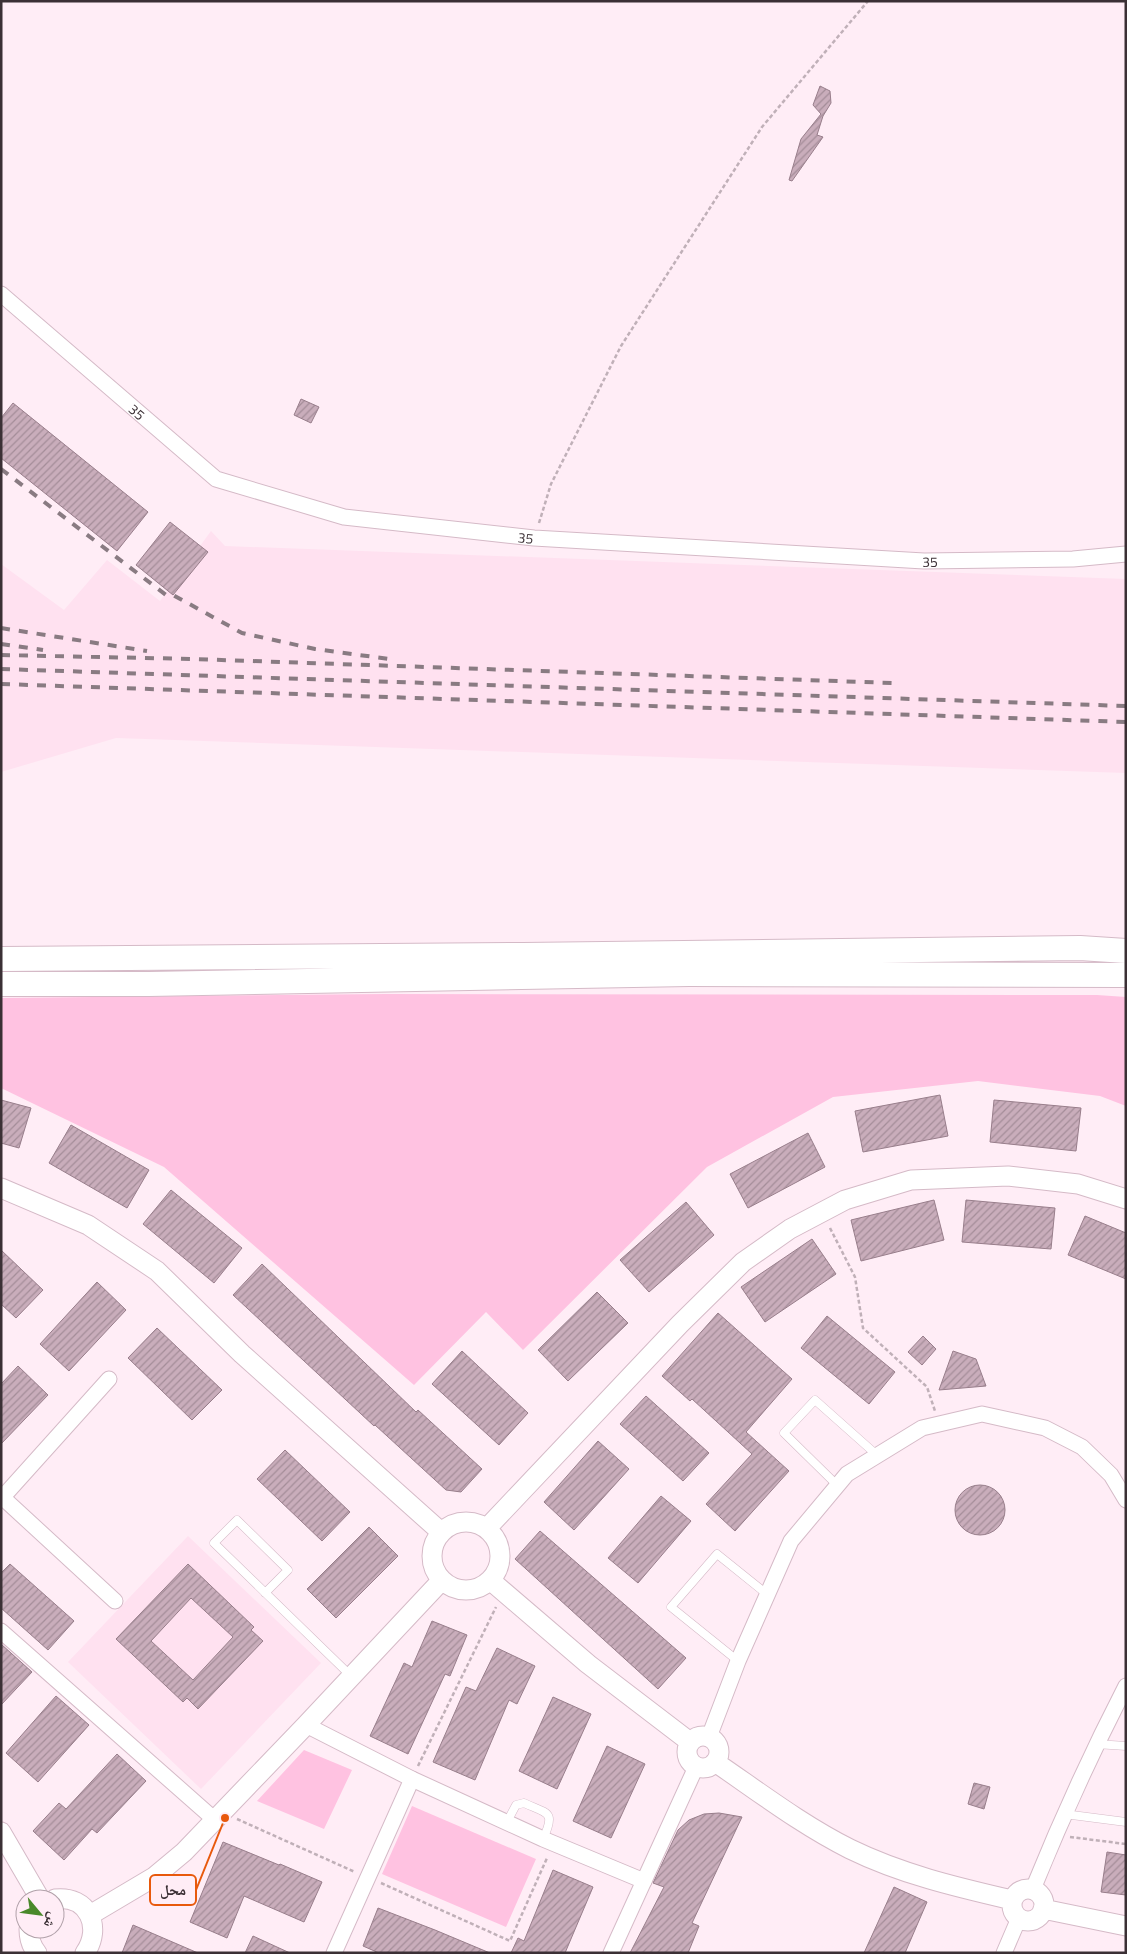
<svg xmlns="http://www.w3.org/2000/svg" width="1127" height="1954" viewBox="0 0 1127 1954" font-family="'Titillium Web','Noto Naskh Arabic',sans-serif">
	<defs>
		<pattern id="building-hatch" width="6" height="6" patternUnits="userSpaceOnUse" patternTransform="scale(1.25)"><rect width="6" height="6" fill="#c9adbb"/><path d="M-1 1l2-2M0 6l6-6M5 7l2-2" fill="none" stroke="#a48d99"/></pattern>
	</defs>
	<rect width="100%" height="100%" fill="#ffedf6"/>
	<path fill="#ffe1f0" d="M211,531l14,15 901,33v194l-1010,-35 -115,34v-208l63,46 43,-50 53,41z
		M188,1536l133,127 -120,126 -133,-127z"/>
	<path fill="#ffc2e1" d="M386,994l711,1 29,2v109l-26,-10 -122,-15 -145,16 -126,70 -184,183 -37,-38 -72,73 -250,-218 -163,-79v-90z
		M304,1750l48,20 -28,59 -67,-28z
		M412,1806l124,53 -30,68 -124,-53z"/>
	<path fill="url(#building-hatch)" stroke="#987e8b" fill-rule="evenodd" d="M820,86l10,5 1,12 -8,13 -6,19 6,2 -31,44 -3,-1 12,-41 20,-25 -8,-9z
		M301,399l18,8 -8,16 -17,-8z
		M13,403l135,109 -31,39 -116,-93v-40z
		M170,522l38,30 -35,43 -37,-30z
		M940,1095l8,41 -85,16 -8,-41z
		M1,1100l30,8 -12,40 -18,-5z
		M994,1100l87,8 -5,43 -86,-9z
		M71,1125l78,45 -22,38 -78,-45z
		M808,1133l17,34 -77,41 -18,-34z
		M171,1190l71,58 -28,35 -71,-59z
		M934,1200l10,40 -83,21 -10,-41z
		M966,1200l89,8 -4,41 -89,-7z
		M686,1202l28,33 -65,57 -29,-32z
		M1085,1216l41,17v46l-58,-24z
		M812,1239l24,35 -71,48 -24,-35z
		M1,1250l42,40 -27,28 -15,-14z
		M262,1264l154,148 2,-2 64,59 -21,23 -15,-2 -71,-65 -1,1 -141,-131z
		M97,1282l29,28 -57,61 -29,-27z
		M597,1292l31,31 -60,58 -30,-31z
		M718,1313l74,66 -46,53 43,39 -54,60 -29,-27 46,-50 -60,-55 -2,2 -28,-25z
		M827,1316l68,56 -26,32 -68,-56z
		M157,1328l65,62 -30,30 -64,-62z
		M923,1336l13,13 -14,16 -14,-13z
		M462,1351l66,62 -29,32 -67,-61z
		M953,1351l23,8 10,27 -47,4z
		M18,1366l30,29 -47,49v-60z
		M646,1396l63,57 -26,28 -63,-57z
		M598,1441l31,28 -55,61 -30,-28z
		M285,1450l65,62 -28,29 -65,-62z
		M955 1510a25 25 0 1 1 50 0a25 25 0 1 1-50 0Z
		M661,1496l30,25 -53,62 -30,-25z
		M369,1527l29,29 -62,62 -29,-29z
		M540,1531l146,127 -28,31 -143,-130z
		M10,1564l64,57 -26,29 -47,-42v-35z
		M188,1564l66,63 -3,3 12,11 -65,68 -11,-11 -4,4 -67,-63zM191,1598l42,39 -40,43 -42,-39z
		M432,1621l35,14 -17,41 -5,-2 -37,80 -38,-18 34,-73 8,4z
		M1,1644l31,28 -31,33z
		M497,1648l38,18 -18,38 -8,-4 -34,80 -42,-18 33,-75 10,4z
		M56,1696l33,29 -51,57 -32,-29z
		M553,1697l38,17 -34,75 -38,-18z
		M607,1746l38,18 -34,74 -38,-17z
		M117,1754l29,27 -49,52 -5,-4 -28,31 -31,-29 26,-28 7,6z
		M974,1783l16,4 -6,22 -16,-5z
		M719,1813l23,4 -50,106 7,3 -11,27h-58l34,-66 -11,-4 25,-53 11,-10 15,-6z
		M223,1842l56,23 1,-1 42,18 -18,40 -60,-26 -17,42 -37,-16z
		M1107,1852l19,3v40l-25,-3z
		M553,1870l40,17 -28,66h-54l7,-15 6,3z
		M894,1887l33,15 -22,51h-41z
		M378,1908l57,22 55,23h-111l-16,-7z
		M133,1925l65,28h-76z
		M253,1936l37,17h-45z"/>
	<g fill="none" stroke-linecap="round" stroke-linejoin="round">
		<g stroke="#d5bac7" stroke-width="9">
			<path id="service" d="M838,1486l-54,-53 31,-33 63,56
				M265,1593l23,-23 -51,-50 -23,23 137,133
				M738,1661l-67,-54 46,-53 51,41
				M1096,1744l30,2
				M1064,1814l62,8
				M507,1822l9,-17 8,-2c24,11 32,8 19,36"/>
		</g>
		<g stroke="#d5bac7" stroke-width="17">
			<g id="minor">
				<path id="s1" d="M1,294l215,185 128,38 190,21 390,23 149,-2 53,-5"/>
				<path d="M1,1496l114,105"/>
				<path d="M1,1499l108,-120"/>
				<path d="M1,1631l214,189"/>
				<path d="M306,1725l106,54 131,60 101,42"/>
				<path d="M709,1737l29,-76 53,-120 56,-67 75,-46 60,-14 63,14 37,19 29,28 15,25"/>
				<path d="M1033,1889c28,-69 59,-137 93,-203"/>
				<path d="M334,1953l78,-174"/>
				<path d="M611,1953l85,-186"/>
				<path d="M1004,1953l15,-35"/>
			</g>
		</g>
		<g stroke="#d5bac7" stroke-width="21">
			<path id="tertiary" d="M1,1188l87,37 69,46 85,83 199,178
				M432 1556a34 34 0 1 1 68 0a34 34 0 1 1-68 0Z
				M487,1528l193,-204 63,-62 47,-33 55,-29 66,-20 97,-4 70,8 48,15
				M490,1580l98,84 102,78
				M687 1752a16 16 0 1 1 32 0a16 16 0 1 1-32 0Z
				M715,1762c44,30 87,63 135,87 51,25 106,38 162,51
				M1,1832l39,67
				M1012 1905a16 16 0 1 1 32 0a16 16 0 1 1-32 0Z
				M55,1899c33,-4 48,28 30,54
				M1043,1909l83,17
				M90,1915l64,-38 30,-25 122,-127 136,-145
				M29,1929c0,9 2,17 8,24"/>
		</g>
		<g stroke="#d5bac7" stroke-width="26">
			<path id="primary" d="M1,959l522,-4 557,-7 46,3
				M1,984h148l540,-10 437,1"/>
		</g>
		<path stroke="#c0b0b8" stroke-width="2.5" stroke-dasharray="4 2.5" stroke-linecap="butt" d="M539,523l12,-39 70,-138 141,-219 106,-126
			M830,1228l25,49 8,51 64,59 8,24
			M418,1766l78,-159
			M237,1819l118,53
			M1070,1837l56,7
			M381,1883l129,58 37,-83"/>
		<use href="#service" stroke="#fff" stroke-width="8"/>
		<use href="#minor" stroke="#fff" stroke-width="15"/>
		<use href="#tertiary" stroke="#fff" stroke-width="19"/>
		<use href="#primary" stroke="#fff" stroke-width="24"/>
		<path stroke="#897b82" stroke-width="4" stroke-dasharray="9 9" stroke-linecap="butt" d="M1,469l165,126h7l69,38 73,16 74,10
			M1,628l146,23
			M1,644l42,6
			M1,655l192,4 700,24
			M1,669l1125,37
			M1,684l1125,38"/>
	</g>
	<g text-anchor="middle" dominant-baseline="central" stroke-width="4" stroke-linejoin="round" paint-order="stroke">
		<g font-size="14" fill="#3b3035" stroke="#ffedf6">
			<text stroke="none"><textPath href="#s1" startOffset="180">35</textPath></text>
			<text stroke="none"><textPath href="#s1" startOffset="600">35</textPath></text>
			<text stroke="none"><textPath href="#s1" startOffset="1005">35</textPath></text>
		</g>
	</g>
	<path fill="none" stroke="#e8590c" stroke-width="2" d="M225 1818L196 1890"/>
	<circle fill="#e8590c" stroke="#ffedf6" stroke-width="2" cx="225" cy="1818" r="5"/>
	<rect fill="#ffedf6" stroke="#e8590c" stroke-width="2" x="150" y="1875" width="46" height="30" rx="5"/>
	<g font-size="15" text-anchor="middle" font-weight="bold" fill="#3b3035">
		<text x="173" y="1895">محل</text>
	</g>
	<rect width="1127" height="1954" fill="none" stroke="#3b3035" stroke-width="5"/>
	<g transform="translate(40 1914) rotate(119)"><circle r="24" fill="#ffedf6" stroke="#b1a1a9"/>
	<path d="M0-4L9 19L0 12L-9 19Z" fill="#49892a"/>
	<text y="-8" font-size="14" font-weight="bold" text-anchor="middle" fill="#3b3035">ش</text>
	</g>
</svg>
